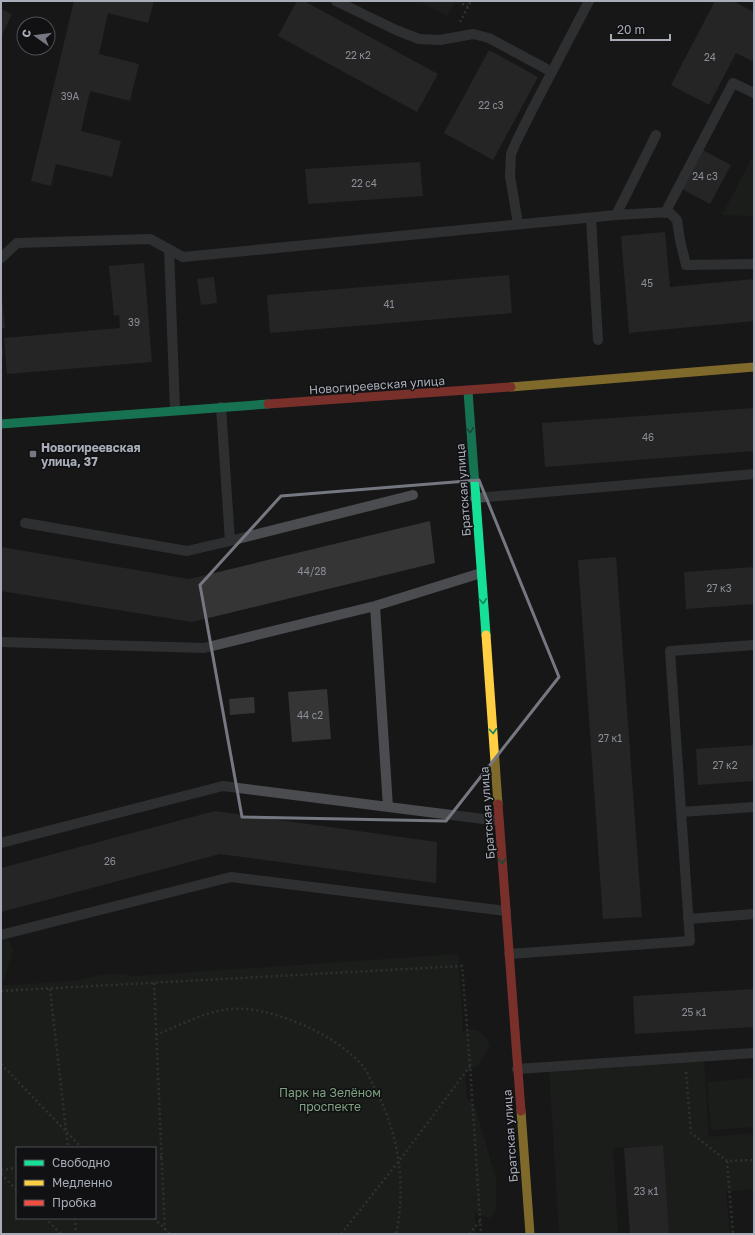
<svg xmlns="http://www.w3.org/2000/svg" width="755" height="1235" viewBox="0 0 755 1235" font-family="'Golos Text',sans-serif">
	<rect width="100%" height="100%" fill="#171717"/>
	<path fill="#1d241e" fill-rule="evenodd" d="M418,1h37l-8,15z
		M754,154v62l-32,-1z
		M1,936l7,4 5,9 -11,37 79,-6c16,-6 37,-8 54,-4l323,-22 5,78c15,-6 21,1 27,14l-12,20 -13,5 2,28 4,1 5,9 20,71v29l-5,9 -16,-5 1,21h-475zM17,1148h138v70h-138z
		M704,1060l5,77 45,-4v56l-28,2 4,43h-63l-6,-89 -48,3 5,86h-59l-10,-164z
		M754,1078v49l-43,3 -4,-48z"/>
	<path fill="#353536" d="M74,1h80l-6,22 -40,-10 -9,41 40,10 -9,37 -40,-10 -9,40 40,10 -9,36 -56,-13 -5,22 -20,-5z
		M297,1h7l134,73 -21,38 -139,-76z
		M715,1h18l21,11v50l-18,-9 -27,52 -38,-20z
		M1,9l11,5 -11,23z
		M489,50l49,27 -45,83 -49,-27z
		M699,148l32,17 -21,39 -32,-17z
		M420,162l3,34 -115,8 -3,-35z
		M665,232l5,55 84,-8v42l-125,12 -8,-97z
		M144,263l8,99 -145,12 -3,-36 116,-10 -1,-13 -5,1 -5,-50z
		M509,275l3,38 -242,20 -3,-38z
		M214,277l3,26 -16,2 -4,-26z
		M1,299h1l3,29h-4z
		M1,342h1l1,14h-2z
		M754,408v43l-209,16 -3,-44z
		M430,521l5,42 -243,59 -191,-31v-44l188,32z
		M616,557l26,360 -39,2 -25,-359z
		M754,567v37l-68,5 -2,-37z
		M327,689l4,50 -39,3 -4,-50z
		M254,697l1,16 -25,2 -1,-16z
		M754,745v36l-56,4 -2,-36z
		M215,811l222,31 -1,41 -216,-29 -219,58v-44z
		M754,989v38l-119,7 -2,-38z
		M663,1145l6,89h-39l-6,-86z"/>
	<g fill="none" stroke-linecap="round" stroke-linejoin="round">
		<path stroke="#4d4e52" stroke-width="2.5" stroke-dasharray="2 3" stroke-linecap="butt" d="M458,1l10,6
			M460,22l11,-21
			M154,983l11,251
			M50,989l18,159
			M1,991l461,-25 8,99 11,169
			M156,1035c24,-10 48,-23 74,-26 25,-2 48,6 71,15 23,10 45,23 62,42 4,5 7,13 10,19 25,44 34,99 23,149
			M1,1064l81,84
			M686,1072l5,61 36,28 27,-1
			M155,1157h7
			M727,1161l6,73
			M1,1170l16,-2
			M1,1174l16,16
			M45,1218l16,16
			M75,1218l1,16
			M154,1218l16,16
			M341,1234l58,-73 71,-95
			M469,1234l11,-13"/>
		<path stroke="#4b4c50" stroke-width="10" d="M336,1l60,29 23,9 21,1 33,-6 16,4 63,34
			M665,213l68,-130 21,10
			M616,215l53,-3 8,8 3,20 6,25 68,-1
			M591,218l7,122
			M518,224l-8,-48 1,-22 6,-14 15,-30 57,-109
			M169,249l6,161
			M1,258l16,-15 133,-4 33,18 433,-42 40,-80
			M475,498l279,-24
			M25,523l162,28 43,-10 -9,-134
			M230,541l183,-46
			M375,606l13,201
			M1,642l203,6 171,-42 106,-33
			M681,812l73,-5
			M1,843l222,-57 276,35
			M688,919l66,-5
			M1,935l230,-58 275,34
			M509,954l181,-13 -20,-290 84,-6
			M517,1069l237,-16"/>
		<path stroke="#16e098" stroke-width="9" d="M468,391l18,244
			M1,424l267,-20"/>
		<path stroke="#ffcf43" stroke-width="9" d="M511,387l243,-20
			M486,635l12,169
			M521,1111l9,123"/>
		<path stroke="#f24e42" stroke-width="9" d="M268,404l243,-17
			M498,804l23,307"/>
	</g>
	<defs><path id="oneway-chevron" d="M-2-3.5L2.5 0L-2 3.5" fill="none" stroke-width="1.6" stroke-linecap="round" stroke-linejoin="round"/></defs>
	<g stroke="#14835c">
		<use href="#oneway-chevron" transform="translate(470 430) rotate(86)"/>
		<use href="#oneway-chevron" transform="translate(483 601) rotate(86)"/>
		<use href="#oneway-chevron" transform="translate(493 731) rotate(86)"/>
		<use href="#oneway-chevron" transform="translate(502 861) rotate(86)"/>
	</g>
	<path d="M0 0H755V1235H0ZM479,480l80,197 -113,144 -204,-4 -42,-232 81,-89z" fill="#171717" fill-opacity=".55" fill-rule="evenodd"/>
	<path fill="none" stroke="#757880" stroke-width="3" stroke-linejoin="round" d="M479,480l80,197 -113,144 -204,-4 -42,-232 81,-89z"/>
	<rect fill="#757880" stroke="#111113" stroke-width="1.5" x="29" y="450" width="8" height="8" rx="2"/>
	<g text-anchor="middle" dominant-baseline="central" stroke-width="3" stroke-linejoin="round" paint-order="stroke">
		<g font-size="10" fill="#8b8f98">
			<text x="358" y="55">22 к2</text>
			<text x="710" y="57">24</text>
			<text x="70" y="96">39А</text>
			<text x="491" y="105">22 с3</text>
			<text x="705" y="176">24 с3</text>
			<text x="364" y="183">22 с4</text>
			<text x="647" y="283">45</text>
			<text x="389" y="304">41</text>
			<text x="134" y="322">39</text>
			<text x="648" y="437">46</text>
			<text x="312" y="571">44/28</text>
			<text x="719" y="588">27 к3</text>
			<text x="310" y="715">44 с2</text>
			<text x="610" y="738">27 к1</text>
			<text x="725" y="765">27 к2</text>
			<text x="110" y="861">26</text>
			<text x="694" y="1012">25 к1</text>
			<text x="646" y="1191">23 к1</text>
		</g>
		<g font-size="12" fill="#a8adb8" stroke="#111113">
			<text transform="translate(377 385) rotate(-4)">Новогиреевская улица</text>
			<text transform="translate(463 490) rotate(-94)">Братская улица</text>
			<text transform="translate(487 813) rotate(-94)">Братская улица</text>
			<text transform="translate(510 1136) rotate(-94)">Братская улица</text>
		</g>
		<g font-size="12" font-weight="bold" fill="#a8adb8" stroke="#111113" text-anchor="start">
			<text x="41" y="447">Новогиреевская<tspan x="41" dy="14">улица, 37</tspan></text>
		</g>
		<g font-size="12" fill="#7fa381" stroke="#111113">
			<text x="330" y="1092">Парк на Зелёном<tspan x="330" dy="14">проспекте</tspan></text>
		</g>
	</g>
	<rect width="755" height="1235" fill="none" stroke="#a8adb8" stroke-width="4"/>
	<rect x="16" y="1147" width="140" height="72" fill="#111113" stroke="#4d4f55"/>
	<rect x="24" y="1160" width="20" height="6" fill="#16e098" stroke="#4d4f55"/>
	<text x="52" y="1167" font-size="12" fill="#a8adb8">Свободно</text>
	<rect x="24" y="1180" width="20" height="6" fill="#ffcf43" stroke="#4d4f55"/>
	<text x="52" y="1187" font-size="12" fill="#a8adb8">Медленно</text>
	<rect x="24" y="1200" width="20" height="6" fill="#f24e42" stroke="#4d4f55"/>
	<text x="52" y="1207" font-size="12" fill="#a8adb8">Пробка</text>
	<g transform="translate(36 36) rotate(284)"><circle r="19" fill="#111113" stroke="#4d4f55"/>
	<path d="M0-3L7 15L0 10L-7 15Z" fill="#757880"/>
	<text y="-6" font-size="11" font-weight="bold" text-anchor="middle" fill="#a8adb8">С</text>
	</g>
	<path d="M611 34v6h59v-6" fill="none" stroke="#a8adb8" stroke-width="2"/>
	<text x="617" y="34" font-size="12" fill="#a8adb8" stroke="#111113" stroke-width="3" paint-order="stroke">20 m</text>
</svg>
